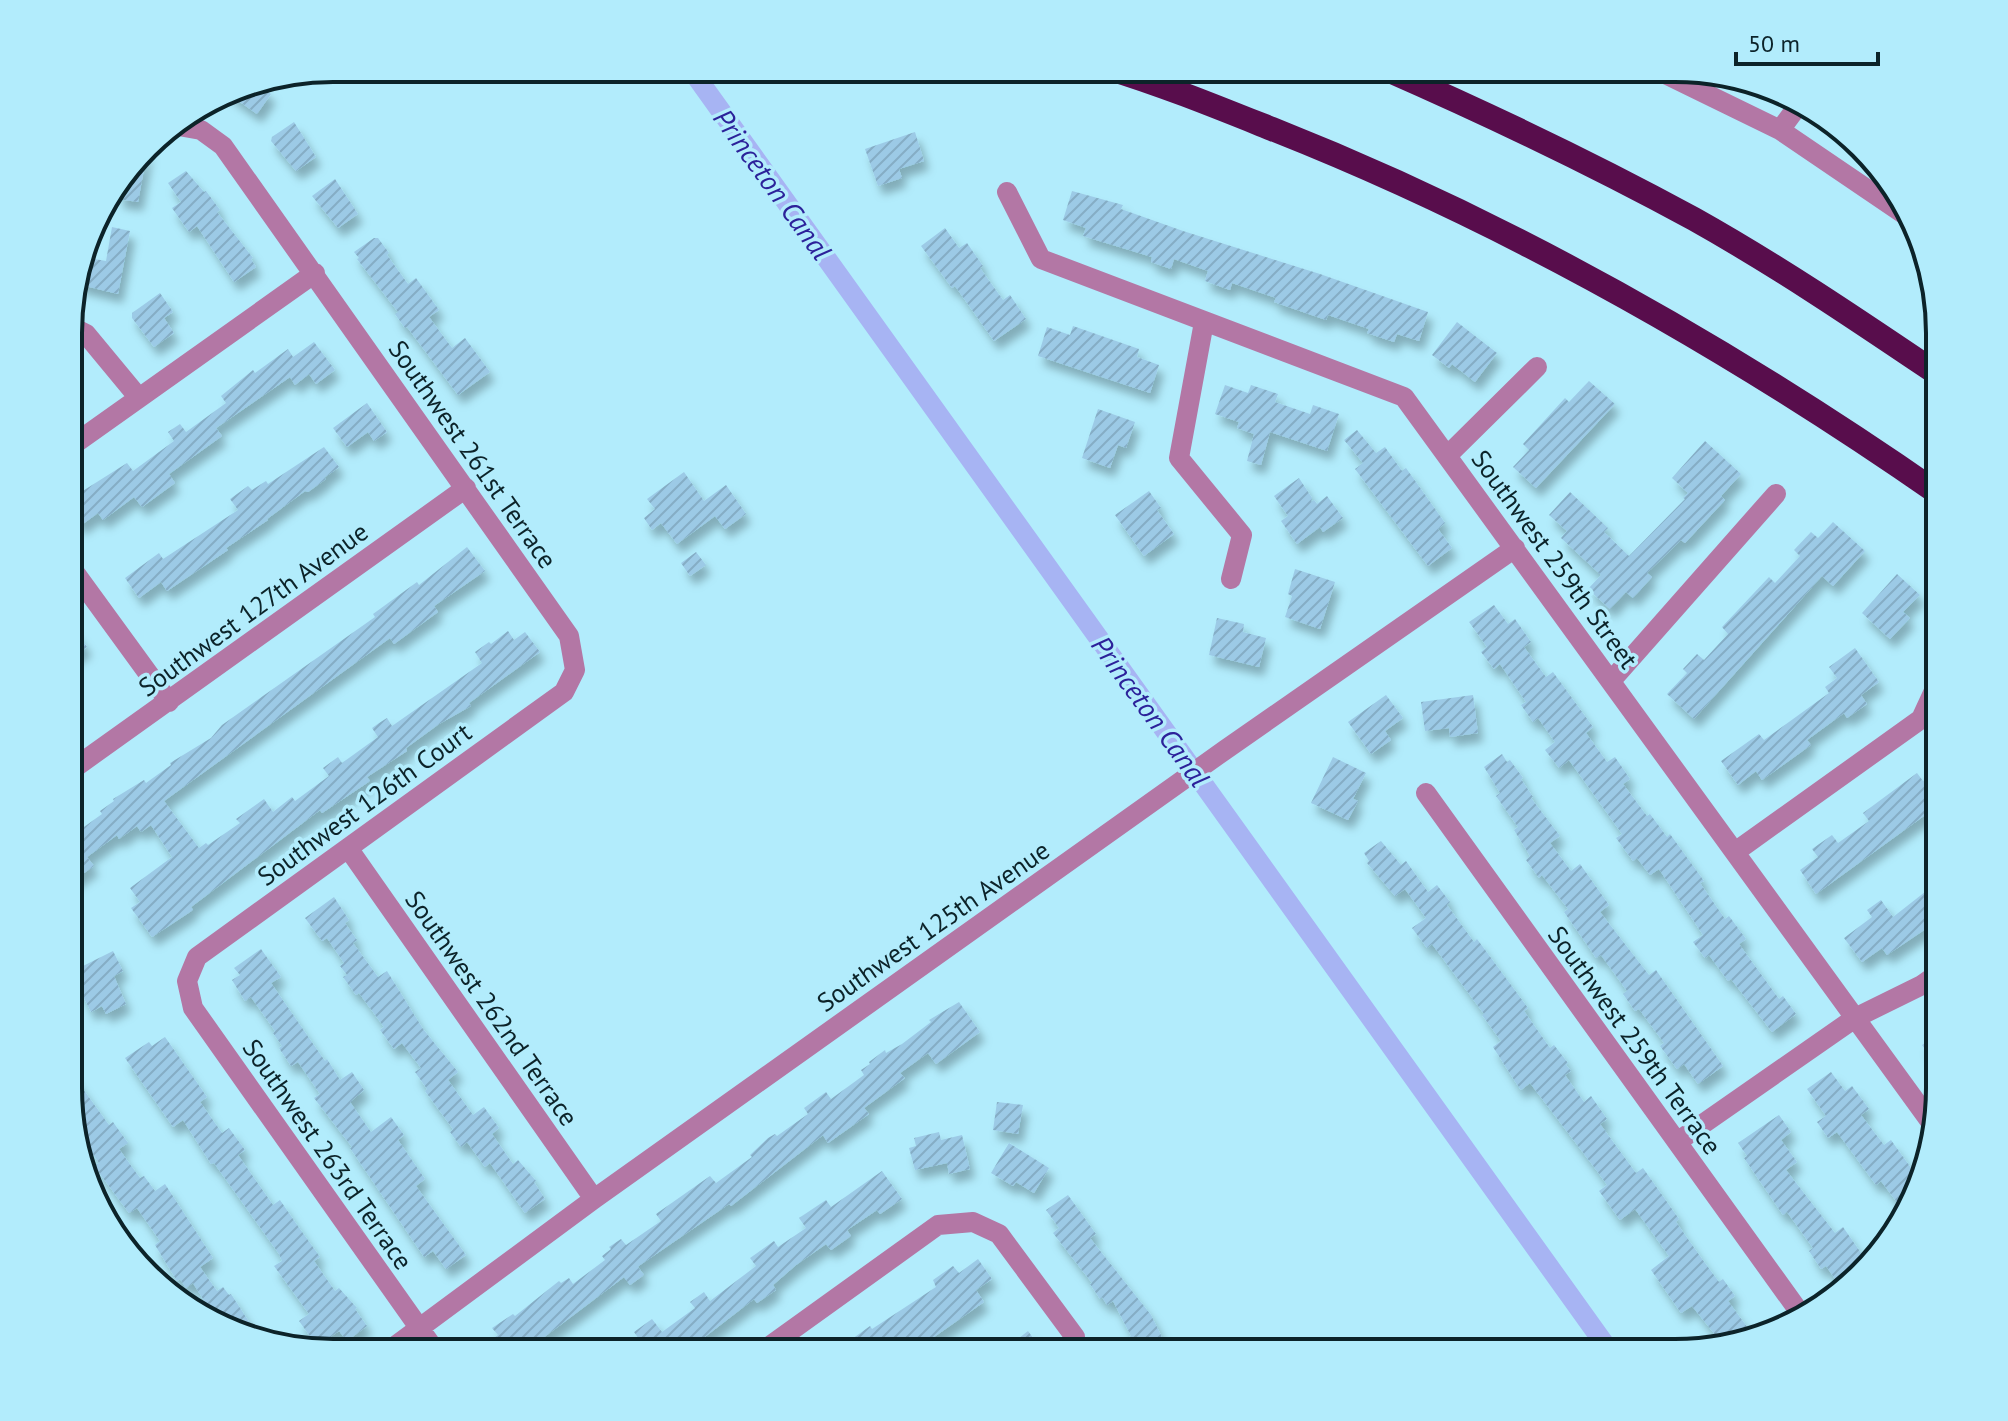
<svg xmlns="http://www.w3.org/2000/svg" width="2008" height="1421" viewBox="0 0 2008 1421" font-family="'PT Sans',sans-serif">
	<defs>
		<pattern id="building-hatch" width="6" height="6" patternUnits="userSpaceOnUse" patternTransform="scale(2)"><rect width="6" height="6" fill="#9ccae6"/><path d="M-1 1l2-2M0 6l6-6M5 7l2-2" fill="none" stroke="#85adc5"/></pattern>
		<filter id="shadow"><feDropShadow dx="5" dy="9" stdDeviation="4" flood-color="#0004"/></filter>
	</defs>
	<rect width="100%" height="100%" fill="#b2ecfc"/>
	<g fill="none" stroke-linecap="round" stroke-linejoin="round">
		<path stroke="#a7b4f3" stroke-width="20" d="M690,68l921,1285"/>
	</g>
	<path fill="url(#building-hatch)" filter="url(#shadow)" d="M256,83l15,11 -14,20 -31,-22 6,-4z
		M294,122l22,35 -20,14 -25,-30 1,-4z
		M915,132l9,29 -25,8 3,9 -24,8 -13,-37z
		M148,147l-10,55 -20,-3 2,-16z
		M186,171l18,21 2,-1 14,19 -3,2 36,46 -2,1 5,8 -22,15 -37,-56 -8,6 -17,-24 9,-6 -13,-19z
		M335,179l23,35 -20,14 -26,-32z
		M1072,191l51,14 -2,4 62,22 137,43 108,38 -9,29 -22,-7 -3,8 -27,-9 2,-4 -41,-14 -2,5 -52,-18 2,-4 -44,-15 -2,7 -25,-9 3,-10 -34,-12 -3,10 -20,-7 1,-5 -69,-21 3,-8 -23,-8z
		M112,227l18,4 -12,63 -41,-10 6,-27 23,4z
		M945,228l14,20 8,-5 16,23 -3,2 23,32 7,-5 16,24 -32,22 -39,-55 -3,2 -31,-42z
		M374,238h4l11,15 -2,2 21,29 8,-6 23,32 -10,7 23,31 13,-10 25,34 -32,23 -51,-68 -2,1 -10,-14 3,-2 -7,-9 -34,-44 2,-1 -5,-6z
		M160,293l13,19 -9,6 10,15 -20,14 -22,-29v-5z
		M1457,322l40,31 -22,29 -23,-18 -3,4 -17,-13z
		M1073,326l66,23 -2,8 22,8 -9,28 -112,-37 9,-29 23,8z
		M314,342l21,28 -19,14 -7,-10 -14,11 -5,-8 -74,51 6,8 -53,38 6,9 -33,24 -8,-10 -31,23 -5,-7 -18,13 -10,-14v-13l57,-36 6,8 41,-30 -6,-9 12,-8 6,8 40,-29 -5,-7 32,-26 2,3 33,-24 5,8z
		M1589,381l26,23 -79,84 -23,-21 16,-17 -6,-6 42,-46 4,4z
		M1225,385l23,8 3,-8 27,9 -3,8 35,12 3,-9 26,9 -12,37 -57,-19 -9,33 -14,-4 7,-27 -17,-6 2,-6 -24,-8z
		M367,403l20,29 -13,9 -6,-9 -21,15 -14,-19z
		M1098,409l37,13 -9,26 -8,-3 -8,23 -28,-10z
		M1357,430l19,23 9,-6 17,24 4,-3 39,55 -7,6 14,19 -24,18 -73,-97 8,-6 -19,-23z
		M1705,441l36,33 -20,22 4,4 -40,43 -4,-3 -34,33 5,4 -19,21 -7,-6 -16,17 -22,-20 13,-14 -40,-37 6,-7 -18,-16 21,-23 38,36 -4,4 25,24 56,-57 -2,-1 5,-5 -16,-15z
		M324,447l15,20 -15,11 2,1 -18,13 -3,-1 -38,28 1,1 -42,28 2,2 -61,41 -6,-9 -22,16 -14,-20 34,-25 4,6 75,-49 -8,-11 18,-13 4,4 14,-9 2,3z
		M684,472l20,29 22,-16 20,29 -21,15 -10,-13 -38,28 -16,-21 -9,7 -8,-12 11,-9 -8,-10z
		M1299,478l13,20 -1,4 3,-2 3,4 10,-8 16,22 -20,14 -3,-5 -23,17 -16,-23 7,-5 -14,-20z
		M1149,491l12,17 -4,2 17,24 -30,22 -29,-41z
		M1833,522l32,29 -32,35 -11,-10 -128,143 -27,-25 20,-21 -4,-4 14,-15 7,6 24,-26 -6,-7 47,-50 6,6 25,-27 -6,-6 17,-18 7,6z
		M467,547l18,24 -51,35 4,6 -44,32 -4,-6 -226,163 35,47 7,-5 2,2 32,-22 -4,-4 28,-20 9,13 19,-15 3,4 34,-25 -6,-8 15,-11 4,6 36,-26 -6,-9 7,-5 8,-5 5,8 90,-63 -7,-11 14,-10 2,2 17,-13 6,9 11,-8 15,20 -71,51 2,3 -32,18 -33,24 1,3 -40,26 3,4 -48,32 -2,-3 -129,97 2,3 -41,27 -21,-29 9,-6 -10,-14 42,-31 -21,-32 -10,7 -4,-6 -18,13 -2,-4 -30,22 7,9 -24,17v-46l32,-23 -2,-3 14,-10 -1,-2 31,-19 2,3 25,-18 -1,-2 41,-25 11,-13 153,-108 -2,-3 44,-32 2,3z
		M696,552l10,13 -16,11 -9,-13z
		M1295,569l40,13 -15,47 -35,-12 7,-21 -4,-2z
		M1897,574l23,21 -17,17 7,6 -20,21 -28,-26z
		M1494,605l14,19 7,-5 16,23 -7,5 22,30 7,-5 40,55 -7,6 21,29 8,-5 15,22 -7,5 24,32 3,-2 17,23 3,-3 34,47 -4,2 25,36 4,-3 17,23 -7,5 40,55 4,-3 13,18 -24,18 -41,-53 -3,2 -19,-26 -4,3 -12,-16 10,-7 -44,-66 -9,6 -13,-17 -4,3 -17,-23 6,-4 -53,-74 -10,8 -14,-18 10,-8 -17,-24 -5,4 -12,-17 5,-3 -26,-38 -6,5 -13,-17 6,-5 -18,-25z
		M1217,618l27,6 -1,8 23,6 -7,29 -50,-12z
		M70,624l17,23 -17,12z
		M1855,648l24,34 -18,13 6,9 -20,14 -3,-5 -37,27 4,5 -49,35 -6,-9 -18,14 -17,-24 38,-27 5,6 65,-47 -4,-6 12,-9 -8,-11z
		M1386,695l17,23 -18,13 6,9 -20,14 -23,-32z
		M1473,695l5,38 -28,4 -1,-9 -24,3 -4,-29z
		M1502,754l5,8 3,-2 13,18 -2,1 12,18 -2,1 29,38 -10,7 21,28 9,-7 29,41 -9,7 49,63 7,-5 67,96 -25,18 -14,-20 -7,5 -17,-23 4,-3 -25,-34 -4,2 -12,-17 4,-3 -26,-36 -5,3 -6,-9 -26,-37 4,-3 -26,-34 -3,3 -13,-18 4,-4 -16,-26 4,-3 -22,-31 4,-3 -16,-26z
		M1333,757l33,16 -13,26 5,2 -10,19 -37,-17z
		M1939,770v35l-123,89 -16,-24 18,-13 -6,-8 20,-14 6,8 31,-22 -6,-8 54,-40 6,8z
		M1381,841l20,24 5,-4 22,31 9,-7 13,17 -3,3 27,37 3,-3 51,69 -4,3 26,37 4,-3 14,18 -2,2 5,6 -6,4 19,27 7,-6 16,23 -7,5 22,30 14,19 7,-5 36,51 -3,3 26,37 17,23 4,-3 12,17 -7,5 25,34 -32,7 -29,-36 -11,7 -30,-43 18,-14 -34,-47 -15,11 -21,-29 8,-6 -10,-14 -67,-88 -9,7 -5,-7 -23,-36 8,-6 -19,-26 2,-1 -52,-70 -5,4 -15,-20 14,-10 -21,-29 -10,7 -28,-33 2,-2 -5,-8z
		M1939,881v39l-52,35 -5,-7 -20,14 -18,-24 28,-21 -5,-7 14,-10 12,17z
		M334,897l15,23 -4,3 12,17 -4,3 25,34 9,-6 36,58 35,43 -10,8 25,35 11,-8 15,21 -7,6 21,30 5,-4 18,21 -2,1 11,17 -20,14 -35,-50 -5,4 -18,-25 -6,5 -11,-15 3,-3 -28,-38 2,-2 -12,-17 6,-4 -19,-25 -8,6 -14,-19 4,-3 -25,-34 -3,2 -13,-18 4,-2 -7,-9 4,-3 -17,-25 -5,3 -17,-23z
		M261,949l20,28 -10,6 54,78 2,-2 13,21 12,-8 12,18 -14,12 21,30 20,-15 13,18 -6,5 27,39 -9,7 50,69 -20,14 -13,-18 -9,6 -74,-109 2,-1 -38,-49 6,-4 -22,-32 -7,4 -12,-18 3,-2 -9,-13 2,-2 -24,-34 -6,4 -13,-21 8,-5 -6,-7z
		M113,951l10,20 -9,5 12,28 -20,10 -4,-8 -11,6 -20,-40z
		M959,1002l21,30 -44,32 -8,-11 -28,20 5,5 -41,30 5,6 -41,29 -5,-8 -92,71 -2,-2 -89,61 -2,2 6,8 -14,10 -6,-8 -81,61 -23,15h-47l25,-18 -6,-7 21,-14 2,2 44,-35 2,2 8,-5 4,6 32,-24 -3,-4 9,-7 -2,-2 12,-8 5,6 35,-24 -5,-7 54,-38 6,7 36,-26 -2,-2 18,-17 7,-4 2,2 31,-22 -4,-6 22,-16 5,7 33,-24 -3,-5 9,-6 -1,-2 16,-12 1,3 16,-9 29,-22 -2,-2z
		M1939,1033v36l-17,-24z
		M165,1037l42,60 -7,5 22,31 7,-5 16,22 -7,5 35,50 7,-5 15,22 25,35 -6,4 21,30 4,-3 18,20 -2,1 12,17 -20,15 -8,-10 -22,15 -18,-25 10,-7 -35,-48 8,-5 -3,-7 -65,-91 -3,1 -28,-44 -10,7 -48,-69 24,-16 3,4z
		M70,1071l39,54 4,-3 15,21 -9,6 21,29 4,-2 11,15 10,-7 48,74 -13,9 17,24 6,-4 6,8 2,-1 31,48 -14,-3 -30,-16 -25,-40 -7,5 -6,-9 -3,2 -22,-36 5,-4 -23,-33 -8,5 -35,-47 5,-3 -9,-13 2,-1 -22,-30z
		M1831,1072l14,19 7,-5 17,23 -8,6 23,30 7,-5 30,42 -16,31 -24,-32 -5,4 -39,-53 -9,6 -11,-16 9,-6 -19,-27z
		M997,1102l26,3 -5,29 -25,-4z
		M1779,1115l12,17 -10,8 16,22 -11,8 49,63 8,-6 25,36 -28,23 -14,-20 -5,3 -12,-18 4,-3 -26,-36 -4,3 -39,-57 3,-2 -9,-13z
		M939,1132l2,8 21,-5 8,34 -21,5 -2,-11 -32,7 -6,-22 7,-2 -2,-8z
		M1009,1143l40,25 -15,25 -18,-11 -3,4 -22,-13z
		M882,1171l20,28 -22,15 -3,-4 -30,20 4,6 -20,14 -5,-6 -30,21 -23,20 3,5 -19,13 -3,-4 -70,54h-35l-15,-21 18,-13 10,13 33,-24 -5,-6 14,-10 6,9 46,-35 -6,-8 24,-17 4,6 28,-19 -7,-10 27,-18 5,7z
		M1068,1195l28,39 -6,4 61,77 15,30 -1,3 -9,5h-25l-7,-13 7,-4 -18,-35 -6,4 -5,-8 -2,2 -10,-15 2,-1 -39,-50 6,-5 -13,-18z
		M978,1259l14,20 -16,11 8,12 -70,49 -8,-11 -7,5 -2,-2 -14,10h-41l13,-10 -3,-4 18,-13 2,3 64,-42 -3,-7 20,-14 6,7z
		M1028,1331l16,22h-44z"/>
	<g fill="none" stroke-linecap="round" stroke-linejoin="round">
		<path stroke="#b377a5" stroke-width="20" d="M1655,69l125,61 134,91
			M173,125l28,5 22,16 346,490 6,34 -11,22 -367,265 -10,24 6,27 244,345
			M1780,130l20,-27
			M1007,192l34,67 363,138 531,731
			M1204,322l-25,136 63,77 -11,44
			M70,326l16,8 53,64
			M70,447l245,-174
			M1447,456l90,-89
			M70,566l99,136
			M1611,681l165,-187
			M70,771l396,-283
			M1426,793l377,524
			M348,848l246,351
			M1735,852l186,-133 18,-39
			M1677,1142l178,-124 67,-33 17,-12
			M387,1352l207,-153 631,-449 290,-202
			M760,1353l178,-128 35,-3 26,12 76,103 1,16"/>
		<path stroke="#580d4c" stroke-width="24" d="M1107,68c56,17 110,39 165,61 238,94 457,219 667,365
			M1383,68c105,46 210,96 311,151 84,47 165,102 245,156"/>
	</g>
	<g text-anchor="middle" dominant-baseline="central" stroke-width="7" stroke-linejoin="round" paint-order="stroke">
		<g font-size="26" fill="#0c2329" stroke="#b2ecfc">
			<text transform="translate(473 454) rotate(55)">Southwest 261st Terrace</text>
			<text transform="translate(1555 559) rotate(54)">Southwest 259th Street</text>
			<text transform="translate(253 609) rotate(-36)">Southwest 127th Avenue</text>
			<text transform="translate(364 804) rotate(-36)">Southwest 126th Court</text>
			<text transform="translate(933 926) rotate(-35)">Southwest 125th Avenue</text>
			<text transform="translate(492 1008) rotate(55)">Southwest 262nd Terrace</text>
			<text transform="translate(1635 1040) rotate(54)">Southwest 259th Terrace</text>
			<text transform="translate(328 1154) rotate(55)">Southwest 263rd Terrace</text>
		</g>
		<g font-size="28" font-style="italic" fill="#2c229a" stroke="#b2ecfc">
			<text transform="translate(773 184) rotate(54)">Princeton Canal</text>
			<text transform="translate(1151 711) rotate(54)">Princeton Canal</text>
		</g>
	</g>
	<path d="M0 0H2008V1421H0ZM333 82H1675A251 251 0 0 1 1926 333V1088A251 251 0 0 1 1675 1339H333A251 251 0 0 1 82 1088V333A251 251 0 0 1 333 82Z" fill="#b2ecfc" fill-rule="evenodd"/>
	<path fill="none" stroke="#0c2329" stroke-width="4" d="M333 82H1675A251 251 0 0 1 1926 333V1088A251 251 0 0 1 1675 1339H333A251 251 0 0 1 82 1088V333A251 251 0 0 1 333 82Z"/>
	<path d="M1736 52v12h142v-12" fill="none" stroke="#0c2329" stroke-width="4"/>
	<text x="1748" y="52" font-size="24" fill="#0c2329" stroke="#b2ecfc" stroke-width="6" paint-order="stroke">50 m</text>
</svg>
